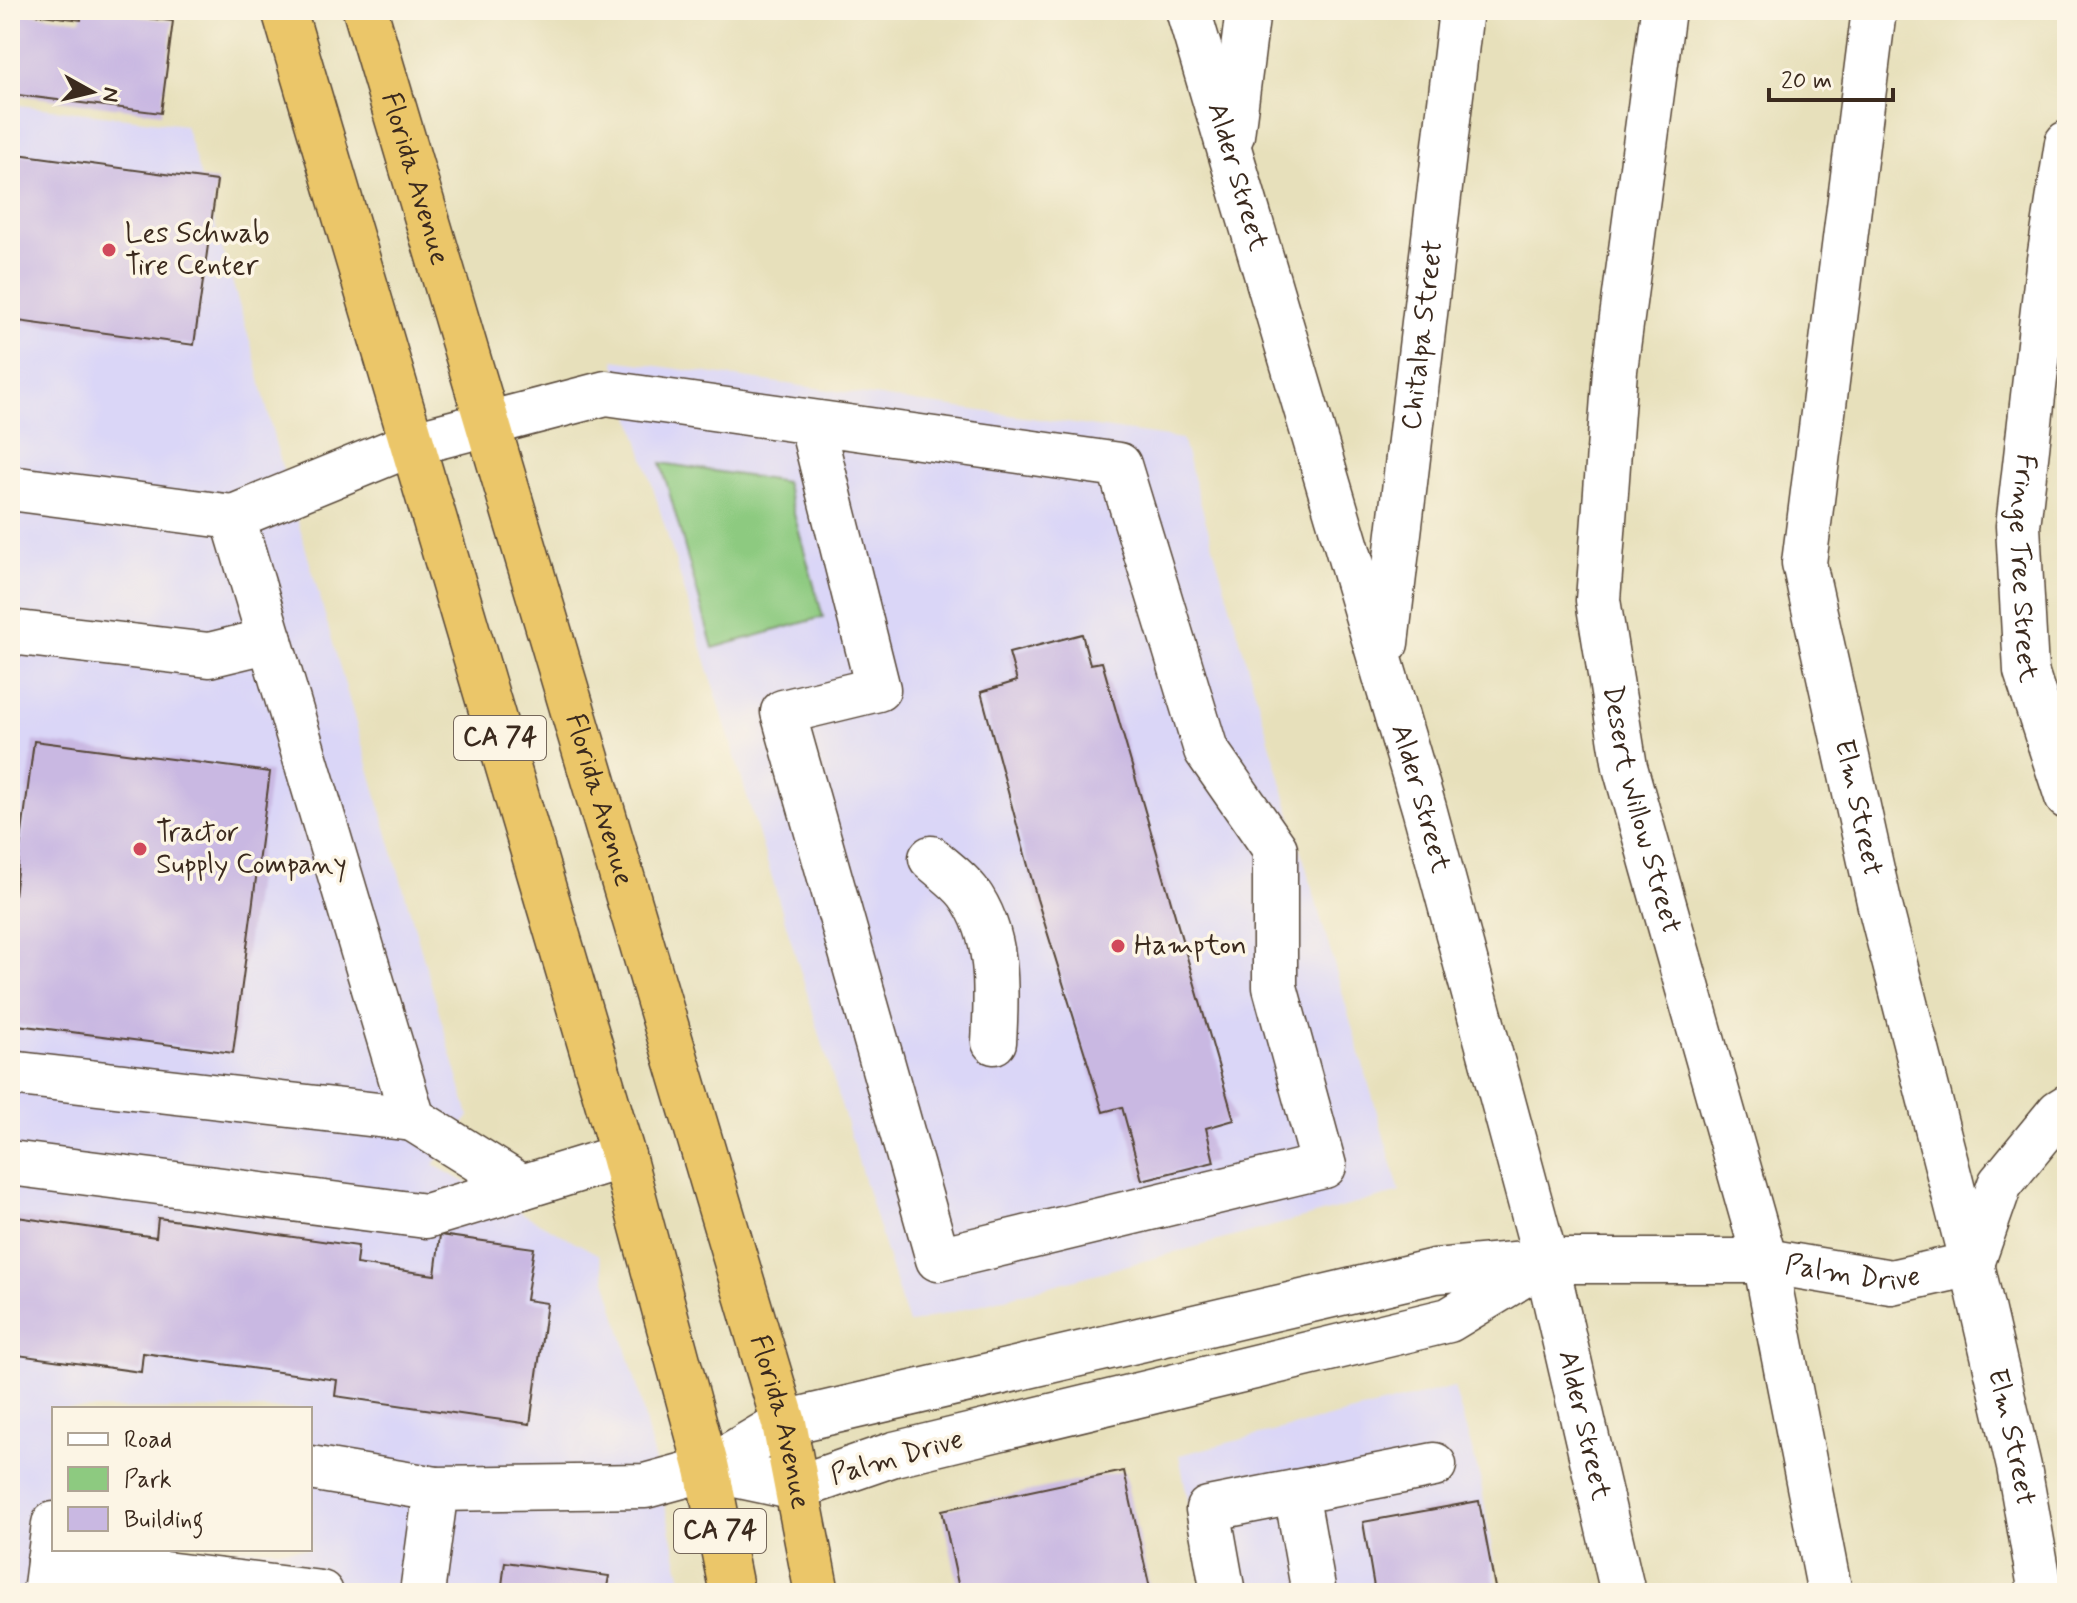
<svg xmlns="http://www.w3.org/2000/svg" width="2077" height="1603" viewBox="0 0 2077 1603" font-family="Mynerve,sans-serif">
	<rect width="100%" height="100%" fill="#fcf5e5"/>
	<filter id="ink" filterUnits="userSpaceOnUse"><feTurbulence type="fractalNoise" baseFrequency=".0125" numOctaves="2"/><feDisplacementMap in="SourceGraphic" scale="16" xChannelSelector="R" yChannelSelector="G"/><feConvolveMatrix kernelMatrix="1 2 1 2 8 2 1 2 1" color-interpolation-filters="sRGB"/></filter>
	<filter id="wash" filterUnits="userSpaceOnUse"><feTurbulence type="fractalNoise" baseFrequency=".006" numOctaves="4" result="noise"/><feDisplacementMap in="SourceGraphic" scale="32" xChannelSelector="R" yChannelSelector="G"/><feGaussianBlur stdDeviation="1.8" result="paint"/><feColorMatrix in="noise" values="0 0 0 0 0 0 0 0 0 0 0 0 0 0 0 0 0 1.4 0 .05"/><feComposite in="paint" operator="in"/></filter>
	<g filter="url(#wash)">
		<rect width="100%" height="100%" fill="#e7e0bb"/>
		<path fill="#dad6f7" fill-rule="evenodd" d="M10,104l175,21 68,226 22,91 194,674 -35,49 165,90 38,130 48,208h-675zM54,1409h256v140h-256z
			M614,360l568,79 218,753 -492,132z
			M1454,1387l26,91 19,115h-293l-27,-138z"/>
		<path fill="#8dca80" stroke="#647a4f" stroke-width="2" d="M661,463l124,19 38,135 -110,31z"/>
		<g id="blocks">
			<path fill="#c9b8e2" d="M82,10h57l-1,7 35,4 -12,92 -151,-19v-83l71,9z
				M10,153l207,28 -23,164 -184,-25z
				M1082,634l8,30 12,-2 132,458 -28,8 8,34 -72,18 -20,-73 -19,5 -66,-213 -56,-207 36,-11 -8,-28z
				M34,741l236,31 -37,281 -223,-29v-98z
				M10,1216l146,21 2,-19 200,28 -2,18 79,11 5,-40 94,13 -8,52 21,3 -17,121 -195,-28 2,-16 -194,-27 -2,19 -131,-18z
				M1124,1471l27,122h-191l-18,-83z
				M1479,1501l17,92h-121l-12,-71z
				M505,1562l104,14 -3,17h-105z"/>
		</g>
	</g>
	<g filter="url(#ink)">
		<use href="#blocks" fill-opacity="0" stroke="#554536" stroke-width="2"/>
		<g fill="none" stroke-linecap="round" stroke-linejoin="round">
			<g stroke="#554536" stroke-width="47">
				<g id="minor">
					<path id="s1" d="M1188,10l236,798 122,453 77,332"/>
					<path id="s2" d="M1663,10l-48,360 -17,230 27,167 140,494 65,332"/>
					<path id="s3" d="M1874,10l-70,553 76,343 92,358 47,203 22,126"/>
					<path d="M1232,135l16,-125"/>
					<path id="s4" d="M2067,143l-19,123 -30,260 8,145 41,126"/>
					<path d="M10,488l223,29"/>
					<path d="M10,632l199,23 61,-15"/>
					<path id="s5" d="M1386,643l75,-633"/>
					<path d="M931,858c12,11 27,21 37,34 32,43 29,99 26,150"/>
					<path d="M10,1073l403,46"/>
					<path d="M623,1156l-101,31 -109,-68 -180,-602 181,-74 192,-50 513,72 87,285 69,99v138l49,179 -386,93 -155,-547 95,-23 -67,-267"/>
					<path d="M10,1163l416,53 96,-29"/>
					<path d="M1546,1261l-97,59 -555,134 -98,34 -89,-19 77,-46 651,-152z"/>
					<path id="s6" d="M1546,1261h219l126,21 81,-18 28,-80 59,-72 8,-5"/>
					<path d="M310,1468l126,21"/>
					<path d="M1296,1492l18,101"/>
					<path d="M49,1560l272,33"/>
					<path d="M45,1593l9,-69"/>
					<path d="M422,1593l14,-104 209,-3 62,-17"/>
					<path d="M1223,1593l-15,-84 226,-44"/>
				</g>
			</g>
			<g stroke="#554536" stroke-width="47">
				<g id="highway">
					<path d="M284,10l339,1146 84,313 25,124"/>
					<path id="s7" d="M365,10l419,1413 33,170"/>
				</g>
			</g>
			<use href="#minor" stroke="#fff" stroke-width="44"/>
			<use href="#highway" stroke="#ebc669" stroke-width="44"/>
		</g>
	</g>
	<g fill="#d1495b" stroke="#fcf5e5" stroke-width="3">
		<circle cx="109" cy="250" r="8"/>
		<circle cx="140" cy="849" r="8"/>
		<circle cx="1118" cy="946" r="8"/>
	</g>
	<g text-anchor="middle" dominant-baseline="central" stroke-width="7" stroke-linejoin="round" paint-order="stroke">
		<g fill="#fcf5e5" stroke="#75675a" stroke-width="2">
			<rect x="454" y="716" width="92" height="44" rx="6"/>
			<rect x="674" y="1509" width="92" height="44" rx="6"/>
		</g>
		<g font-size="26" font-weight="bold" fill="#3b2a1e">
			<text x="500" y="738">CA 74</text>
			<text x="720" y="1531">CA 74</text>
		</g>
		<g font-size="28" fill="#3b2a1e" stroke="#fcf5e5">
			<text stroke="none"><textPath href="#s1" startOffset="174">Alder Street</textPath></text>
			<text stroke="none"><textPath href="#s7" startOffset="176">Florida Avenue</textPath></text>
			<text stroke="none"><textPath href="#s5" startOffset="310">Chitalpa Street</textPath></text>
			<text stroke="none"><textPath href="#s4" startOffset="428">Fringe Tree Street</textPath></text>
			<text stroke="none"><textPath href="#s1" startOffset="822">Alder Street</textPath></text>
			<text stroke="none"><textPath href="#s7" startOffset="824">Florida Avenue</textPath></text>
			<text stroke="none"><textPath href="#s3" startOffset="808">Elm Street</textPath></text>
			<text stroke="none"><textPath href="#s2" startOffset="808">Desert Willow Street</textPath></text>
			<text stroke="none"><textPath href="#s6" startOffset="308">Palm Drive</textPath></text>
			<text stroke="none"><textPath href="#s7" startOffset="1472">Florida Avenue</textPath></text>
			<text stroke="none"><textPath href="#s1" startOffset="1470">Alder Street</textPath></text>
			<text stroke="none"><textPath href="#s3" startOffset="1456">Elm Street</textPath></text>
			<text transform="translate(897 1458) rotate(-16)">Palm Drive</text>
		</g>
		<g font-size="28" fill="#3b2a1e" stroke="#fcf5e5" text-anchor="start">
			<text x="125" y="234">Les Schwab<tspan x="125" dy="32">Tire Center</tspan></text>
			<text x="156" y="833">Tractor<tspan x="156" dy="32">Supply Company</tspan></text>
			<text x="1134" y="946">Hampton</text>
		</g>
	</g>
	<rect width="2077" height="1603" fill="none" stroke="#fcf5e5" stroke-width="40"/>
	<rect x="52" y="1407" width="260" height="144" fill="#fcf5e5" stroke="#afa495" stroke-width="2"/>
	<rect x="68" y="1433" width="40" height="12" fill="#ffffff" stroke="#afa495" stroke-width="2"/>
	<text x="124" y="1447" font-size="24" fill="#3b2a1e">Road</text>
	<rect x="68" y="1467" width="40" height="24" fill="#8dca80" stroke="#afa495" stroke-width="2"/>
	<text x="124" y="1487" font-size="24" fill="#3b2a1e">Park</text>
	<rect x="68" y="1507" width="40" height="24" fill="#c9b8e2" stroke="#afa495" stroke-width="2"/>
	<text x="124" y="1527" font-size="24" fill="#3b2a1e">Building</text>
	<g transform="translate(92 92) rotate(98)" stroke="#fcf5e5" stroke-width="6" paint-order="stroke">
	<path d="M0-6L14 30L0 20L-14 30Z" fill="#3b2a1e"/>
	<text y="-12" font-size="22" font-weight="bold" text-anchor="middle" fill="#3b2a1e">N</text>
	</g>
	<path d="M1769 88v12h124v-12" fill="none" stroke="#3b2a1e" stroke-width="4"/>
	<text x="1781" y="88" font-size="24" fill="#3b2a1e" stroke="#fcf5e5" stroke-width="6" paint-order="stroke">20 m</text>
</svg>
